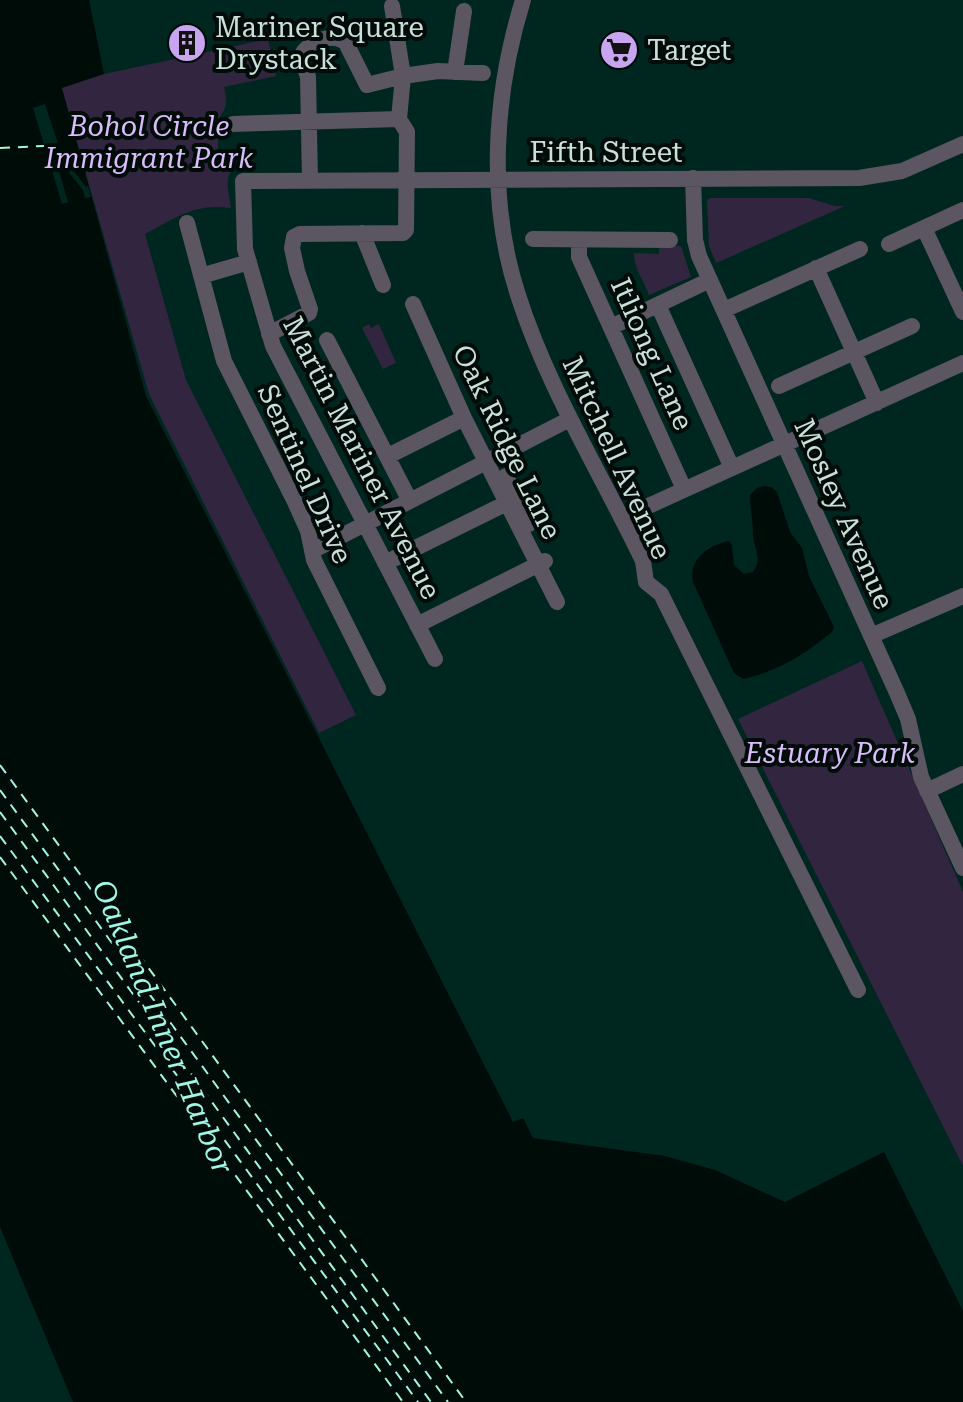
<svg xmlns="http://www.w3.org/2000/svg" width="963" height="1402" viewBox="0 0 963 1402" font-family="'Roboto Serif',serif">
	<rect width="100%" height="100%" fill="#002620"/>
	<path fill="#32253f" d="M268,39l8,37 -52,11c3,14 4,21 -6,32v40l22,1v4c-19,10 -11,27 -9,44 -36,-5 -54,9 -86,26l41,146 170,335 -37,18 -170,-339 -88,-307 34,-11z
		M710,198h99l26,8h10l-129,57 -7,-17 -2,-46z
		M659,245l22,1 10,31 -42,18c-5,-15 -15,-25 -15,-42l25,1z
		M369,324l2,4 8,-4 17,39 -13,6 -21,-41z
		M862,661l101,231v274l-225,-447z"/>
	<path fill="#000c08" d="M0,0h89l15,74 -42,14 84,308 367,726 10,-4 10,20 132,18 50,14 70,32 99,-50 79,159v91h-890l-73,-175z
		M764,486l7,1 6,5 13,40 12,16 7,28 25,51 -2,5c-28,23 -54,39 -89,47l-9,-6 -41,-91c-5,-22 15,-37 36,-41l3,4 2,20 10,9 9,-2c10,-14 1,-22 0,-37 0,-13 -3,-27 -3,-40l7,-7z"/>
	<path fill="#002620" d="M45,104l17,52 24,31 2,-1 3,11 -6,1 -2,-8 -25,-31 -2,2 12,41 -6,2 -29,-96z"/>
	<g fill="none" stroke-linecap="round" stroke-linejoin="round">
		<path stroke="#a0f7e5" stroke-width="2" stroke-dasharray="10 8" stroke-linecap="butt" d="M0,148l44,-2
			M0,765l466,637
			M0,790l448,612
			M0,812l431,590
			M0,836l418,566
			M0,857l403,545"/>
		<path stroke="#5b5662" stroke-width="16" d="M523,0c-29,94 -36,200 -5,295 30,94 83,178 125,266l3,21 15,12 197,396
			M392,6l11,70 35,-5 45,2
			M455,72l9,-61
			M233,124l166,-5
			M693,178l2,62 4,16 198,437 11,26 13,58 42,91
			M187,223l37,138 71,141 13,29 6,29 64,128
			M924,228l39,84
			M362,233l21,52
			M533,239l137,1
			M579,240v17l105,232
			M889,244l74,-34
			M816,268l61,135
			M201,276l48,-14
			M413,304l51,114 93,184
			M658,305l74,163
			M724,310l136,-61
			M611,327l99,-47
			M269,334l40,-21 1,-4 -13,-38 -5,-23 2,-11 6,-3 103,-1 3,-3 1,-98 -8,-13 4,-43 -36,9 -21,-42c-14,-12 -38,-1 -45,13l7,21 2,104
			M327,340l83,161
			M779,386l133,-60
			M388,456l76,-38
			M506,476l23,48
			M622,518l341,-155
			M312,551l258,-132
			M385,563l128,-63
			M417,625l128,-64
			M871,636l92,-40
			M435,659l-162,-313 -28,-97 -2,-68 616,-3 43,-7 61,-27
			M927,791l36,-17"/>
	</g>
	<defs>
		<g id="building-disc" transform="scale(2)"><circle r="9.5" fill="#c8a5ef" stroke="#010c09"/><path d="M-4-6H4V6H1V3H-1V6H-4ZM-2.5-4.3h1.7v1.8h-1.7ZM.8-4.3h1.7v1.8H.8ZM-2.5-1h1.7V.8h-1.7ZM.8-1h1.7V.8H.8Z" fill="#111"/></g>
		<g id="supermarket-disc" transform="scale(2)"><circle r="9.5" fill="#c8a5ef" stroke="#010c09"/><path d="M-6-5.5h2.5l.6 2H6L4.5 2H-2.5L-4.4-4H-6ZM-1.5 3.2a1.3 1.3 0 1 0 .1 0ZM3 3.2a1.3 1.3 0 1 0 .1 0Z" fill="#111"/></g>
	</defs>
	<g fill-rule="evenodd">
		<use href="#building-disc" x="187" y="43"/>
		<use href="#supermarket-disc" x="619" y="50"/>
	</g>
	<g text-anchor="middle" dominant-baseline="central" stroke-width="8" stroke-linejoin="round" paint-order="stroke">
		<g font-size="28" fill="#cbe0db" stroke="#010c09" text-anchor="start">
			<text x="215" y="27">Mariner Square<tspan x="215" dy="32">Drystack</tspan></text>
			<text x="647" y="50">Target</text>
		</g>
		<g font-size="28" font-style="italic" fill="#d9bcf9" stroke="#010c09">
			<text x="149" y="126">Bohol Circle<tspan x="149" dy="32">Immigrant Park</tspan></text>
			<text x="830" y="753">Estuary Park</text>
		</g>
		<g font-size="28" fill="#cbe0db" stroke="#010c09">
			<text x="606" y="152">Fifth Street</text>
			<text transform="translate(652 354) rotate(66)">Itliong Lane</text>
			<text transform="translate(507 442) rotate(64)">Oak Ridge Lane</text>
			<text transform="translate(362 458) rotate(63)">Martin Mariner Avenue</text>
			<text transform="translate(617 458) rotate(65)">Mitchell Avenue</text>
			<text transform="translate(305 474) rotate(66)">Sentinel Drive</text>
			<text transform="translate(844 514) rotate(66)">Mosley Avenue</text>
		</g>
		<g font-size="30" font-style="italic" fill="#a0f7e5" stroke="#010c09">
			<text transform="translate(163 1027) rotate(67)">Oakland Inner Harbor</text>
		</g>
	</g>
</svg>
